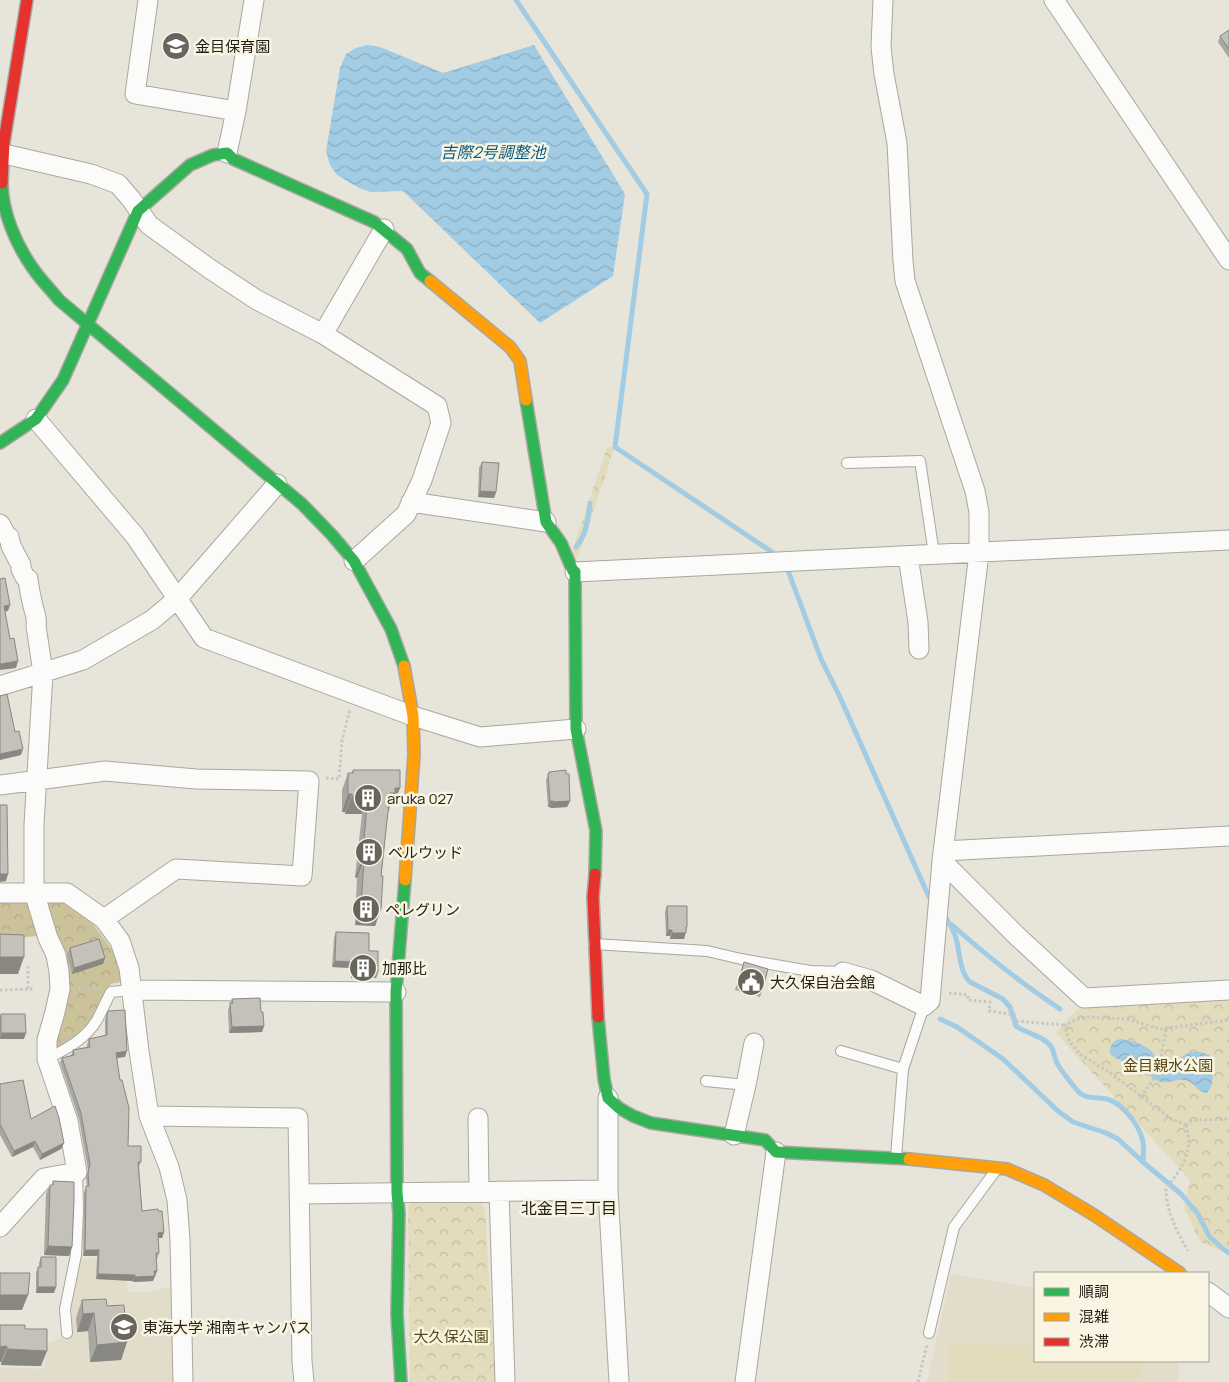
<svg xmlns="http://www.w3.org/2000/svg" width="1229" height="1382" viewBox="0 0 1229 1382" font-family="Manrope,'Noto Sans JP',sans-serif">
	<defs>
		<pattern id="forest-crowns" width="20" height="18" patternUnits="userSpaceOnUse" patternTransform="scale(1.25)"><rect width="20" height="18" fill="#ccc29a"/><path d="M2 6a3 3 0 1 1 6 0M12 15a3 3 0 1 1 6 0" fill="none" stroke="#afa684"/></pattern>
		<pattern id="park-crowns" width="20" height="18" patternUnits="userSpaceOnUse" patternTransform="scale(1.25)"><rect width="20" height="18" fill="#e2dbbc"/><path d="M2 6a3 3 0 1 1 6 0M12 15a3 3 0 1 1 6 0" fill="none" stroke="#c2bca1"/></pattern>
		<pattern id="water-waves" width="16" height="10" patternUnits="userSpaceOnUse" patternTransform="scale(1.25)"><rect width="16" height="10" fill="#a1cce4"/><path d="M0 5q4-4 8 0t8 0" fill="none" stroke="#8aafc3"/></pattern>
	</defs>
	<rect width="100%" height="100%" fill="#e7e4da"/>
	<path fill="#e2ddca" d="M123,1258l5,34h20l27,-6 2,96h-177v-15l44,2 3,-26 24,-8 1,-30 8,-46z
		M951,1274l84,14v73h141l4,6 -3,15h-250z"/>
	<path fill="url(#forest-crowns)" d="M0,899l61,2 32,23 21,28 10,29 -13,3 -20,36 -19,21 -31,16c6,-39 20,-85 -5,-121l-36,4z"/>
	<path fill="url(#park-crowns)" d="M607,447h8l-42,124 -4,-10z
		M1229,998v256l-29,-12 -16,-35 6,-27 -134,-147 21,-24z
		M414,1200h64l7,8 10,174h-85l-2,-175z"/>
	<path fill="#e2dbbc" d="M949,1344l86,2v15h107l-1,21h-193z"/>
	<path fill="url(#water-waves)" d="M367,45l13,2 63,26 91,-28 91,149 -12,82 -73,47 -137,-132 -32,1 -12,-4 -22,-13 -7,-10 -4,-14 14,-83 6,-14 10,-6z
		M1120,1039c11,1 21,4 30,11 5,5 8,10 16,12 15,3 20,-20 44,-6 2,12 6,27 -3,37 -11,-1 -10,-8 -19,-12 -8,-4 -18,3 -27,1 -7,-2 -17,-11 -23,-14 -10,-6 -20,-7 -28,-14 0,-9 2,-13 10,-15z"/>
	<g fill="none" stroke-linecap="round" stroke-linejoin="round">
		<path stroke="#a1cce4" stroke-width="5" d="M516,0l131,194 -32,253 157,105
			M576,547c11,-13 12,-28 14,-44
			M789,573l32,86 18,36 90,202 4,5
			M943,914c6,8 10,15 13,24 4,14 3,33 14,44l33,17 7,8 6,19c11,8 29,10 36,22 2,5 3,11 5,15 3,6 19,27 24,31 7,5 18,3 26,5 15,4 31,25 35,39 3,8 1,16 1,24l38,32 17,20 11,22 14,13 6,4
			M952,925c34,30 70,59 108,84
			M940,1019l17,8 46,32 55,52 15,11 33,11 12,6 25,23"/>
		<g stroke="#a9a79f" stroke-width="12">
			<path id="lane" d="M847,463l73,-2 14,93
				M594,944l113,7 34,8 69,12 33,1
				M841,1051l62,18
				M47,1059c19,-10 39,-20 50,-39 5,-9 9,-19 14,-28l22,-2
				M706,1081l40,4
				M896,1157l7,-88 21,-63
				M67,1333l-2,-24 11,-54 2,-45 -1,-38
				M929,1333l25,-106 42,-57"/>
		</g>
		<g stroke="#a9a79f" stroke-width="21">
			<path id="street" d="M148,0l-13,94 101,17
				M1054,0l175,260
				M0,153l91,21 27,10 13,15 18,26 61,44 47,31 66,34 114,72 4,17 -19,57 -16,34 -52,47
				M227,153l9,-42 18,-111
				M323,334l61,-105
				M36,419l99,117 69,102 209,78 67,21 96,-8
				M411,502l135,20
				M0,524l6,11 3,2 2,9 10,19v4l4,8 3,2c1,7 2,15 4,22 1,10 6,14 4,25l7,47 -9,152v67l14,46 8,17 3,17 1,17 -5,23 -8,28v19l21,62 9,51 -33,6 -44,49
				M908,556l10,66 1,27
				M575,572l654,-32
				M0,686l83,-26 69,-40 25,-21 100,-115
				M0,785l105,-14 91,8 113,2 -7,95 -126,-7 -72,50
				M943,851l286,-15
				M942,861l76,76 66,61 145,-8
				M0,893h67l37,26 16,22 9,27 10,83 10,65 20,51 8,33 3,40 3,142
				M843,972l28,8 53,26 6,-5 12,-140 37,-308v-41l-4,-21 -70,-210 -2,-20 -6,-118 -13,-69 -3,-27 2,-47
				M133,990l263,2
				M608,1098v92l11,192
				M149,1116l149,2 4,243 2,21
				M478,1118l1,73
				M734,1135l12,-50 8,-42
				M499,1191l6,191
				M299,1194l309,-4
				M1208,1292l21,16
				M745,1382l31,-230"/>
		</g>
		<g stroke="#a9a79f" stroke-width="14">
			<path id="fast" d="M2,183c0,29 14,61 30,84 8,12 18,22 27,33l243,204 30,31 22,26 37,68 13,37
				M526,400l20,122 15,21 12,28 2,1 1,157 20,102 -1,43
				M0,443l36,-24 27,-39 75,-169 52,-46 23,-10 14,-2 6,6 141,63 33,27 13,24 10,8
				M598,1017l6,62 4,19 11,10 14,8 18,7 114,17 11,12 133,7
				M401,1382l-4,-68 2,-101 -2,-20 -1,-201 9,-112"/>
		</g>
		<g stroke="#a9a79f" stroke-width="14">
			<path id="slow" d="M430,281l80,66 10,14 6,39
				M404,666l9,50 1,39 -9,125
				M909,1159l98,10 37,16 50,30 86,58"/>
		</g>
		<g stroke="#a9a79f" stroke-width="14">
			<path id="jam" d="M2,183l2,-41 23,-142
				M595,874l-2,23 5,120"/>
		</g>
		<path stroke="#c8c6c2" stroke-width="3" stroke-dasharray="2.5 2.5" stroke-linecap="butt" d="M326,778l13,1 3,-38 8,-32
			M28,966v23
			M78,989h21
			M0,990l34,-1
			M949,993l19,2v5l22,2 -1,9 27,4 -1,6 50,4
			M1141,1097l12,-17 2,-13 4,1 7,-39
			M1186,1125l-16,-7 -61,-46 -28,-17 -12,-14 -4,-16 13,-6 10,-2 39,2 33,10 69,-9
			M1186,1125c8,28 -4,42 -20,64 0,22 11,43 22,62
			M1186,1125l8,-5 35,-1
			M918,1382l9,-38"/>
		<use href="#lane" stroke="#fbfbf9" stroke-width="10"/>
		<use href="#street" stroke="#fbfbf9" stroke-width="19"/>
		<use href="#fast" stroke="#30b455" stroke-width="11"/>
		<use href="#slow" stroke="#ff9f0a" stroke-width="11"/>
		<use href="#jam" stroke="#e5322d" stroke-width="11"/>
	</g>
	<path fill="#a8a6a0" d="M1229,30v28l-11,-16 2,-6z
		M482,462l14,30 -2,6 -16,-1 1,-29z
		M353,770l47,18 -7,17h-3l-2,6 -7,65v33l-6,17 -20,-1 2,-47 -2,-1 7,-63h-17v-2h-3v-22l6,-17h4z
		M549,772l21,29 -3,6 -17,1v-1h-2l-2,-27z
		M667,906l20,21 -3,12h-14v-3h-4l-1,-24z
		M336,932l33,19 9,21 -2,6h-25v-10l-19,-1 2,-29z
		M70,948l35,10 -2,6 -31,10 -5,-20z
		M744,962l18,29 -2,6 -25,-7z
		M232,999l29,13 3,14 -2,6 -33,1 -1,-23z
		M1,1014l23,25h-24v-23z
		M107,1014l18,43 -8,1 11,88 13,16 -2,5 3,44 22,21 -2,6h-4l1,15 -2,6v12l-4,10 -20,1v-1l-37,-2 1,-23h-14l1,-64 3,-6 -1,-8 2,-8 -9,-51 -19,-56 2,-5 9,-2 2,-6 14,-3v-2l2,-6 16,-3v-16z
		M0,1084l31,35 33,24 -3,6 -21,11 -7,-13 -21,10 -12,-22z
		M53,1181l19,66 -3,9 -25,-1 2,-61 4,-9h2z
		M41,1257l13,36h-18v-20l2,-6h1v-4z
		M82,1300l25,6 20,36 -6,18 -31,2 -2,-31 -11,1 -1,-14z
		M0,1325l25,4 16,37 -40,-1z"/>
	<path fill="#888782" d="M480,491l16,1 -2,6 -16,-1z
		M10,605l-2,6 -6,1 2,-6z
		M18,661l-2,7 -16,2v-6z
		M23,749l-2,6 -21,5v-6z
		M395,788h5l-7,17h-3l-1,6h-5l6,-18z
		M348,794h4l-7,18h-3z
		M352,796h16l-6,18h-17z
		M550,801h3l-3,6h-2z
		M570,801l-3,6 -17,1 3,-6z
		M362,860h2l-7,18 -2,-1z
		M0,874h8l-2,7 -6,1z
		M361,908l20,1 -6,17 -20,-1z
		M686,927h1l-3,12h-14l2,-6z
		M668,930h4l-2,6h-4z
		M0,957h24l-6,17h-18z
		M105,958l-2,6 -31,10 2,-6z
		M335,961l18,1 -2,6 -19,-1z
		M353,972h25l-2,6h-25z
		M264,1026l-2,6 -33,1 3,-6z
		M1,1033h25l-2,6h-24z
		M127,1051l-2,6 -11,1 2,-5z
		M35,1141l-2,6 -21,10 2,-6z
		M64,1143l-3,6 -21,11 2,-6z
		M164,1232l-2,6h-6l2,-5z
		M48,1246l24,1 -3,9 -25,-1z
		M85,1250h14l-2,6h-14z
		M154,1271h3l-4,10 -20,1 2,-5z
		M98,1274l37,1 -2,6 -37,-2z
		M38,1287h18l-2,6h-18z
		M0,1295h28l-6,15h-22z
		M94,1313l-6,18 -11,1 6,-18z
		M127,1342l-6,18 -31,2 7,-17z
		M7,1346l-6,16h-1v-15z
		M7,1349l40,2 -6,15 -40,-1z"/>
	<path fill="#c3c1ba" stroke="#888782" d="M1229,30v19l-9,-13z
		M482,462l17,1 -3,29 -16,-1z
		M5,578l5,27 -6,1 6,33 4,-1 4,23 -18,3v-85z
		M7,694l8,38 4,-1 4,18 -23,5v-58z
		M353,770h47v18h-5v5h-5l-9,83h2l-2,33 -20,-1 3,-48h-2l6,-64h-16v-2h-4v-21h5z
		M566,770v4h3l1,27 -17,1v-1h-3l-2,-27h1v-2z
		M0,805h7l1,69h-8z
		M667,906h20v21h-1v6h-14v-3h-4z
		M336,932l33,1v18h9v21h-25v-10l-18,-1z
		M0,934l24,1v22h-24z
		M99,939l6,19 -31,10 -4,-20z
		M744,962l24,7 -6,22 -24,-7z
		M260,998l1,14h2l1,14 -32,1 -2,-24h3l-1,-4z
		M125,1010l2,41 -11,2 4,27h2l7,28 -1,38h13v16h-3l4,49 16,-2v2h4l2,21 -6,1 1,20h-3l1,18h-3l1,5 -20,1v-2l-37,-1 1,-24h-14l1,-64h3l-1,-13 2,-9 -9,-51 -19,-55 12,-3 -1,-5 17,-3 -1,-8 18,-4v-21l1,-3z
		M1,1014h24l1,19h-25z
		M23,1080l8,39 24,-13 4,12 5,25 -22,11 -7,-13 -21,10 -14,-27v-40z
		M53,1181l21,1v19l-2,46 -24,-1 2,-61h3z
		M41,1257h15v30h-18v-20h3z
		M0,1273h30l-2,22h-28z
		M106,1299l1,7 17,-1 3,37 -30,3 -3,-32 -11,1 -1,-14z
		M0,1325h25v4h22v22l-40,-2v-3l-7,1z"/>
	<defs>
		<g id="school-disc" transform="scale(1.4375)"><circle r="9.5" fill="#67655d" stroke="#f9f5e2"/><path d="M0-5L7-2L0 1L-7-2ZM-4 1L0 2.5L4 1V4Q0 6-4 4Z" fill="#fff"/></g>
		<g id="building-disc" transform="scale(1.4375)"><circle r="9.5" fill="#67655d" stroke="#f9f5e2"/><path d="M-4-6H4V6H1V3H-1V6H-4ZM-2.5-4.3h1.7v1.8h-1.7ZM.8-4.3h1.7v1.8H.8ZM-2.5-1h1.7V.8h-1.7ZM.8-1h1.7V.8H.8Z" fill="#fff"/></g>
		<g id="civic-disc" transform="scale(1.4375)"><circle r="9.5" fill="#67655d" stroke="#f9f5e2"/><path d="M-.6-6.5H3V-4.5H.6V-3L4-1V1h2V6H-6V1h2V-1L-.6-3ZM-1.2 2.5V6h2.4V2.5Z" fill="#fff"/></g>
		<g id="university-disc" transform="scale(1.4375)"><circle r="9.5" fill="#67655d" stroke="#f9f5e2"/><path d="M0-5L7-2L0 1L-7-2ZM-4 1L0 2.5L4 1V4Q0 6-4 4Z" fill="#fff"/></g>
	</defs>
	<g fill-rule="evenodd">
		<use href="#school-disc" x="176" y="46"/>
		<use href="#building-disc" x="368" y="798"/>
		<use href="#building-disc" x="369" y="852"/>
		<use href="#building-disc" x="366" y="909"/>
		<use href="#building-disc" x="363" y="968"/>
		<use href="#civic-disc" x="751" y="982"/>
		<use href="#university-disc" x="124" y="1327"/>
	</g>
	<g text-anchor="middle" dominant-baseline="central" stroke-width="5" stroke-linejoin="round" paint-order="stroke">
		<g font-size="15" fill="#222019" stroke="#f9f5e2" text-anchor="start">
			<text x="195" y="46">金目保育園</text>
			<text x="387" y="798">aruka 027</text>
			<text x="388" y="852">ベルウッド</text>
			<text x="385" y="909">ペレグリン</text>
			<text x="382" y="968">加那比</text>
			<text x="770" y="982">大久保自治会館</text>
			<text x="143" y="1327">東海大学 湘南キャンパス</text>
		</g>
		<g font-size="15" fill="#544917" stroke="#f9f5e2">
			<text x="1168" y="1065">金目親水公園</text>
			<text x="451" y="1336">大久保公園</text>
		</g>
		<g font-size="16" font-style="italic" fill="#0d5a80" stroke="#f9f5e2">
			<text x="493" y="152">吉際2号調整池</text>
		</g>
		<g font-size="16" fill="#222019" stroke="#f9f5e2">
			<text x="569" y="1208">北金目三丁目</text>
		</g>
	</g>
	<rect x="1034" y="1272" width="175" height="90" fill="#f9f5e2" stroke="#a3a092"/>
	<rect x="1044" y="1288" width="25" height="8" fill="#30b455" stroke="#a3a092"/>
	<text x="1079" y="1297" font-size="15" fill="#222019">順調</text>
	<rect x="1044" y="1313" width="25" height="8" fill="#ff9f0a" stroke="#a3a092"/>
	<text x="1079" y="1322" font-size="15" fill="#222019">混雑</text>
	<rect x="1044" y="1338" width="25" height="8" fill="#e5322d" stroke="#a3a092"/>
	<text x="1079" y="1347" font-size="15" fill="#222019">渋滞</text>
</svg>
